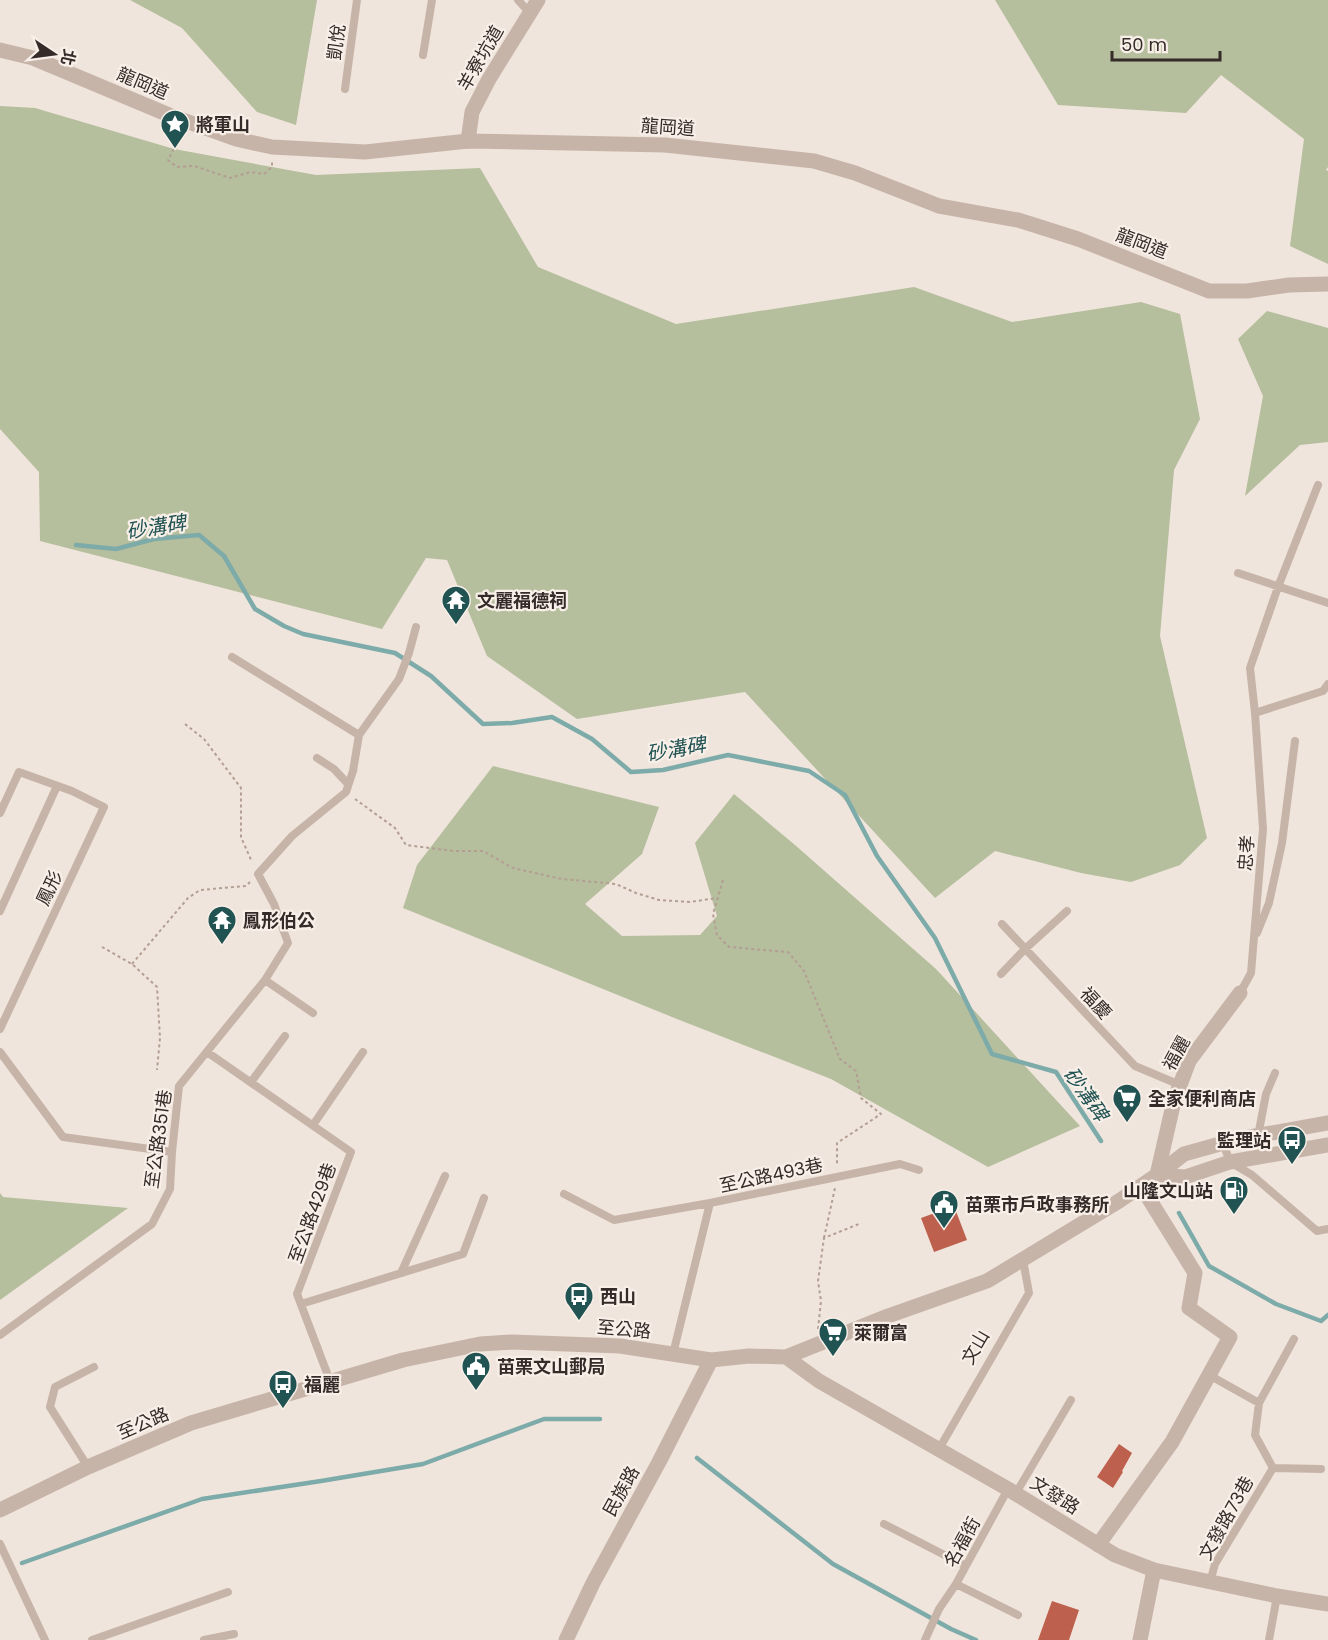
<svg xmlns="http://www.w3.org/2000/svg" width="1328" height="1640" viewBox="0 0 1328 1640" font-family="Poppins,'Noto Sans TC',sans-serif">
	<rect width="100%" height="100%" fill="#f0e5dc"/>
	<path fill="#b5be9d" d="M130,0h187l-21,125 -39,-13 -75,-84z
		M995,0h333v167l-2,3 2,1v93l-38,-18 14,-107 -83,-64 -35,38 -128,-8z
		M0,106l35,2 139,41 142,26 164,-7 58,99 138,57 238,-37 98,35 129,-20 39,12 20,105 -26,51 -14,166 47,202 -27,27 -49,17 -50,-9 -86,-22 -60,47 -190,-206 -168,27 -90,-63 -40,-96 -21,-2 -44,71 -342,-88 -1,-69 -39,-43z
		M1267,311l61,17v114l-28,3 -55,51 18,-100 -25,-57z
		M493,766l166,41 -17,47 -57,50 37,32 78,-1 17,-19 -22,-73 39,-49 61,51 141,124 144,157 -92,41 -157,-88 -154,-60 -274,-111 14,-43z
		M0,1193l3,4 125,11 -128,92z"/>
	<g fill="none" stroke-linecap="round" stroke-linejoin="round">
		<path stroke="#7daba9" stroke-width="4.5" d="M76,545l40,4 38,-10 45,-4 25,21 31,53 29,17 19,8 92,19 36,23 52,48 29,-1 40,-6 40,22 39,33 32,-2 65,-15 81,16 36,24 32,61 58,82 57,116 64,18 45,69
			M1179,1213l30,53 67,38 45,17 7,-6
			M697,1458l136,106 118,65 25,11
			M22,1563l180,-64 119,-18 102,-17 121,-45h56"/>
	</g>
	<path fill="#bd604d" d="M954,1206l13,34 -33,12 -13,-34z
		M1119,1444l13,9 -10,18 1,1 -10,16 -16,-11z
		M1052,1601l27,9 -10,30h-31z"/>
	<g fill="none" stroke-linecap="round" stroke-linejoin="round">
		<path stroke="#b39e93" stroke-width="2" stroke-dasharray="3 3" stroke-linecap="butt" d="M174,149l-6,11 9,7 17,-1 36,12 20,-6 14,2 8,-7v-5
			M185,724l19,15 37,49v49l11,25
			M355,799l40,29 11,17 48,6h29l30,17 49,11 54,5 20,9 23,7 31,2 27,-4
			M723,880l-10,34 4,21 12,12 59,5 16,19 36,88 16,12 5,27 20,16 -44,29v22
			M102,947l30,17 25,23 3,51 -3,32
			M132,964l56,-66 12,-8 46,-4 4,-4
			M824,1238l11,-50
			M818,1329l3,-28 -3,-20 6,-43 35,-14"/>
		<path stroke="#c7b4a9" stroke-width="8" d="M518,0l11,12
			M423,55l9,-55
			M345,89l12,-89
			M1238,573l90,30
			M232,657l127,78
			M1255,713l-5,-45 28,-81 40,-102
			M317,758l17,11 14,15
			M0,813l19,-41 53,19 32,16 -104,222
			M0,911l57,-125
			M1002,924l133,142 45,19
			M1257,933l12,-30 13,-60 13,-102
			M1001,974l24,-25 42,-38
			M265,980l48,33
			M1240,993l11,-20 12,-144 -8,-116 68,-22 5,-7
			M0,1052l63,85 109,15
			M207,1052l144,100 -54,142 33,87
			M251,1082l34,-46
			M313,1125l50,-73
			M1258,1136l8,-42 9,-21
			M1223,1143l7,19 22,13 65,56 11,-2
			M564,1194l50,26 96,-17
			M401,1273l44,-97
			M301,1304l162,-50 21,-56
			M0,1335l152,-111 18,-35 2,-37 7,-66 86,-106 23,-37 -14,-39 -16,-30 34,-38 54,-44 7,-21 6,-36 40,-56 10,-26 7,-26
			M673,1354l37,-151 190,-39 19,6
			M1209,1375l50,28 35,-64
			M939,1449l90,-156 -6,-33
			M88,1467l-38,-60 5,-20 39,-20
			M1273,1468l48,1
			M1016,1493l55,-93
			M884,1524l82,42
			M0,1544l45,96
			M1210,1582l5,-18 58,-96 -18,-33 4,-32
			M956,1584l62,31
			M92,1640l136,-48
			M204,1640l30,-6
			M925,1640l14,-31 17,-25 52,-95
			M1269,1640l8,-44"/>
		<path stroke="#c7b4a9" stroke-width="15" d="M468,141l4,-29 17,-33 49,-79
			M1157,1175l17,-74 15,-40 51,-68
			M1098,1545l74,-103 58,-105 -41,-29 6,-35 -54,-87
			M1140,1640l14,-70"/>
		<path stroke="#c7b4a9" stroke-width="15" d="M0,50l33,8 136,57 67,24 36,8 93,5 103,-11 197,4 149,16 41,12 84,33 79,14 60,19 131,52h38l42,-6 39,-1
			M1157,1175l28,2 45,-15 98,-17
			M786,1357l33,24 189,108 107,66 39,15 123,26 51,8
			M0,1510l88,-43 103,-44 212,-63 77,-16 32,-2 108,4 91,14 38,-4 37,1 102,-41 99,-35 132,-80 38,-26 27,-21 54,-15 90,-16
			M566,1640l27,-57 66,-121 52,-102"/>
	</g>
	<defs>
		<g id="sight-pin" transform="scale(1.5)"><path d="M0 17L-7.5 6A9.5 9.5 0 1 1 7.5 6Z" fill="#215353" stroke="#f8efe8"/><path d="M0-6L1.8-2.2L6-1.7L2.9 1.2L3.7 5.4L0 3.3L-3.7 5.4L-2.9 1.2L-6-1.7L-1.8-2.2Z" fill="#fff"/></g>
		<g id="temple-pin" transform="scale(1.5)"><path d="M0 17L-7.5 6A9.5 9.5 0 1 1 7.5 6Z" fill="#215353" stroke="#f8efe8"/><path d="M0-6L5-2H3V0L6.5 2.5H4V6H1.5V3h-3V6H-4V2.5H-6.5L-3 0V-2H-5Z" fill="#fff"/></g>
		<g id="supermarket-pin" transform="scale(1.5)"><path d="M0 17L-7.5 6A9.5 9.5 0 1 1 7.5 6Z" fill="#215353" stroke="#f8efe8"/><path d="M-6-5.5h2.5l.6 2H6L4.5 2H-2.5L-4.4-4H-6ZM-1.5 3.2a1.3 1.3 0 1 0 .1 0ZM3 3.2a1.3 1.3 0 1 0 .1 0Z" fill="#fff"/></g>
		<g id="bus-pin" transform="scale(1.5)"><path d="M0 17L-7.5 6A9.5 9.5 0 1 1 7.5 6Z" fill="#215353" stroke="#f8efe8"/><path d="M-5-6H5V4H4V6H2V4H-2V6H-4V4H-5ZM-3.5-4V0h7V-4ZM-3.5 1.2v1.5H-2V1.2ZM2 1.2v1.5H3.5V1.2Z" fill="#fff"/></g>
		<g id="fuel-pin" transform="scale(1.5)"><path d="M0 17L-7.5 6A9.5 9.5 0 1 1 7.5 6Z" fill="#215353" stroke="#f8efe8"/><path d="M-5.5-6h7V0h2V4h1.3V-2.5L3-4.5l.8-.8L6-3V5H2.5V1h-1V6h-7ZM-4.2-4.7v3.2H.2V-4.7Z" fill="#fff"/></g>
		<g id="civic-pin" transform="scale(1.5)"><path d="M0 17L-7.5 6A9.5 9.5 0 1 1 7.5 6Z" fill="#215353" stroke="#f8efe8"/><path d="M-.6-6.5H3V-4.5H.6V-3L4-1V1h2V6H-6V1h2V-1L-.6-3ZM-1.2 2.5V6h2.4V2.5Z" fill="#fff"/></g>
	</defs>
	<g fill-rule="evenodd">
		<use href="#sight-pin" x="175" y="124"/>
		<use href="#temple-pin" x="456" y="600"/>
		<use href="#temple-pin" x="222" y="920"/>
		<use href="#supermarket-pin" x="1127" y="1098"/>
		<use href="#bus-pin" x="1292" y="1140"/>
		<use href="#fuel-pin" x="1234" y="1190"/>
		<use href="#civic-pin" x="944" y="1204"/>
		<use href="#bus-pin" x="579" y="1296"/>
		<use href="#supermarket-pin" x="833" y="1332"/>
		<use href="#civic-pin" x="476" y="1366"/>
		<use href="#bus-pin" x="283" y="1384"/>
	</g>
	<g text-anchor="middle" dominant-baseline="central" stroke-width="4.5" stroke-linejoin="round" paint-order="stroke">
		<g font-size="18" fill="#352b28" stroke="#f8efe8">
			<text transform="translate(336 42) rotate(-82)">凱悅</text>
			<text transform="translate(480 58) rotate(-60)">羊寮坑道</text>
			<text transform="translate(143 83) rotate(23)">龍岡道</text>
			<text transform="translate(668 127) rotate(4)">龍岡道</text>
			<text transform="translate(1142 243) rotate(21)">龍岡道</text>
			<text transform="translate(1246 853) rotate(-86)">忠孝</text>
			<text transform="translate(49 888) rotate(-65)">鳳形</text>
			<text transform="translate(1096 1003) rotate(47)">福慶</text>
			<text transform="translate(1176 1053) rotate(-61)">福麗</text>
			<text transform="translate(158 1139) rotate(-82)">至公路351巷</text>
			<text transform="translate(771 1175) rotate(-12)">至公路493巷</text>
			<text transform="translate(312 1213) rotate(-70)">至公路429巷</text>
			<text transform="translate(624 1329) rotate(5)">至公路</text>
			<text transform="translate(975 1347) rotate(-60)">文山</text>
			<text transform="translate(143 1423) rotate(-23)">至公路</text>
			<text transform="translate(621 1491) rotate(-61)">民族路</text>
			<text transform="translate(1055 1495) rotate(32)">文發路</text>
			<text transform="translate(1226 1518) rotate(-61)">文發路73巷</text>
			<text transform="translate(962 1542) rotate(-61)">名福街</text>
		</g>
		<g font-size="18" font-weight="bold" fill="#352b28" stroke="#f8efe8" text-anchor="start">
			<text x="196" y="124">將軍山</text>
			<text x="477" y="600">文麗福德祠</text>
			<text x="243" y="920">鳳形伯公</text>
			<text x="1148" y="1098">全家便利商店</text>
			<text x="1271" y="1140" text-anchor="end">監理站</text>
			<text x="1213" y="1190" text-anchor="end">山隆文山站</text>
			<text x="965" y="1204">苗栗市戶政事務所</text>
			<text x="600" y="1296">西山</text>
			<text x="854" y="1332">萊爾富</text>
			<text x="497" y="1366">苗栗文山郵局</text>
			<text x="304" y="1384">福麗</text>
		</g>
		<g font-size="20" font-style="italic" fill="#215353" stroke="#f8efe8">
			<text transform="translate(156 527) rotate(-9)">砂溝碑</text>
			<text transform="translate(676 749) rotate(-10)">砂溝碑</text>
			<text transform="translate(1086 1094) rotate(55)">砂溝碑</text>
		</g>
	</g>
	<g transform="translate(54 54) rotate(103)" stroke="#f8efe8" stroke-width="4.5" paint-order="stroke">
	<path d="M0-4.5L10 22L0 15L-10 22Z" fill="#352b28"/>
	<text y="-9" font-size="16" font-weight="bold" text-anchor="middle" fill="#352b28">北</text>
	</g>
	<path d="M1112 51v9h108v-9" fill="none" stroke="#352b28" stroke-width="3"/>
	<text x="1121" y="51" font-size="18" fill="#352b28" stroke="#f8efe8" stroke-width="4.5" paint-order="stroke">50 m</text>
</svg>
